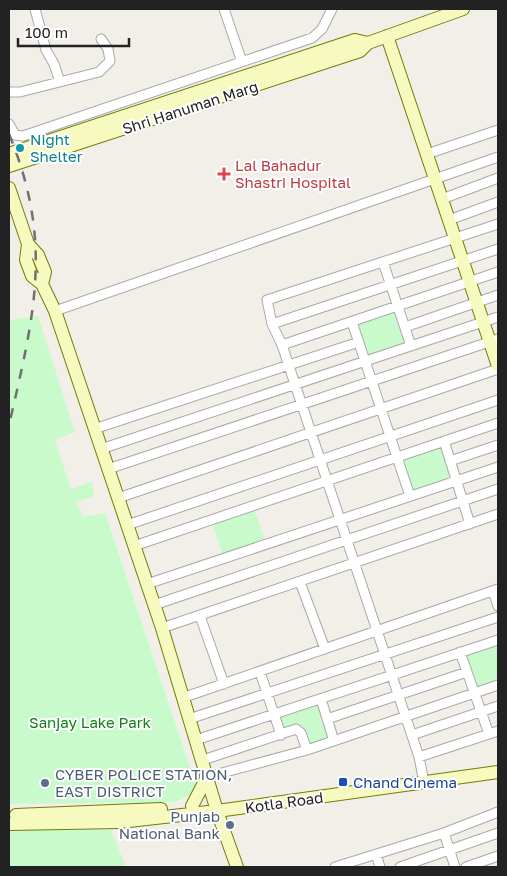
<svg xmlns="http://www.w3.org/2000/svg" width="507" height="876" viewBox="0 0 507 876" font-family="'Golos Text',sans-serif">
	<rect width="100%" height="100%" fill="#f2efe9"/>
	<path fill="#c8facc" d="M396,308l13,37 -43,14 -12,-37z
		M38,316l37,116 -20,8 16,49 21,-7 2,14 -18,6 7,15 22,-4 93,278 -22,11 -167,2v-484z
		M442,444l11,35 -41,13 -12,-34z
		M253,506l13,37 -42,14 -13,-37z
		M498,642v41l-20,7 -12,-37z
		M319,702l12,35 -24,8 -6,-19 -18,6 -6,-16z
		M9,829l102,1 15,37h-117z"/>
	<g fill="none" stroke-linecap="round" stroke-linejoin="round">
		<g stroke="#a9a9a9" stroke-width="11">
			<path id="street" d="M35,9l11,41 8,14 6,18
				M224,9l18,53
				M9,92h11l79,-20 11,-11 -2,-12 -7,-10
				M9,124l6,11 8,1 289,-98 10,-9 10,-20
				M427,154l71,-24
				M442,199l56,-21
				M449,220l49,-18
				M383,262l28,84
				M55,311l443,-154
				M352,322l58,174
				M272,324l226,-75
				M405,327l93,-32
				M282,345l216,-73
				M94,429l265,-87
				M444,441l26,83
				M101,449l397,-132
				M450,461l48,-16
				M108,469l390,-130
				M118,498l380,-129
				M127,525l371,-125
				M134,546l364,-123
				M300,582l25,67
				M147,584l351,-117
				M493,591l5,15
				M154,605l344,-116
				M200,616l24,68
				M162,628l336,-114
				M460,652l29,82
				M260,672l21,63
				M182,698l316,-109
				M321,699l13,42
				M189,719l309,-102
				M327,719l140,-47
				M412,735l86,-29
				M196,740l302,-100
				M419,757l79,-26
				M203,760l93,-31 5,4 6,17
				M207,777l100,-27 191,-65
				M424,782l-5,-25 -137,-412 -10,-21 -5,-24 231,-76
				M444,833l11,34
				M376,854l4,13
				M335,867l109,-34 54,-21
				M400,867l98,-34
				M466,867l32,-11"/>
		</g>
		<g stroke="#707d05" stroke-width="14">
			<path id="secondary" d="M387,36l111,330
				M9,154l346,-114 13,3
				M9,166l351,-115 8,-8 95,-34
				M9,188l19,56 10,11 7,17 -3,12
				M28,244l-2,16 6,16 10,8 13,27 107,317 55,183 20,56
				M192,806l15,-29
				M16,815l145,-6
				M9,824l111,-2 97,-11 281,-39"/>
		</g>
		<use href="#street" stroke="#fff" stroke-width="9"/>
		<use href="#secondary" stroke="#f7fabf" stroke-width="12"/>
		<path stroke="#707070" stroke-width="2.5" stroke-dasharray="10 10" stroke-linecap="butt" d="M9,134c45,109 25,182 0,291"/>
	</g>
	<circle fill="#0f9aa8" stroke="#fff" stroke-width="2" cx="20" cy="148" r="5"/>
	<path fill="#e0444e" stroke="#fff" stroke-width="2" d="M221.5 166.5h5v5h5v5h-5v5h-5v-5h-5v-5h5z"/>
	<rect fill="#1a4fb4" stroke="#fff" stroke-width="2" x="338" y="777" width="10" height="10" rx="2.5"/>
	<g fill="#5c6f8a" stroke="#fff" stroke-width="2">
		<circle cx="45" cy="783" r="5"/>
		<circle cx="230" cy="825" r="5"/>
	</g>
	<g text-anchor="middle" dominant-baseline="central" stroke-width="4" stroke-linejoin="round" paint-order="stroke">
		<g font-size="15" fill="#222" stroke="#fff">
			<text transform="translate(190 107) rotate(-18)">Shri Hanuman Marg</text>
			<text transform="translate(284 802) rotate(-8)">Kotla Road</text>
		</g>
		<g font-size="15" fill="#0d838f" stroke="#fff" text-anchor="start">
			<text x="30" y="139">Night<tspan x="30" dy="17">Shelter</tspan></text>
		</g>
		<g font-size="15" fill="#be3a42" stroke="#fff" text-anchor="start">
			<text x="235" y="165">Lal Bahadur<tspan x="235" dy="17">Shastri Hospital</tspan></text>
		</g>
		<g font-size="15" fill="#0c8416" stroke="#fff">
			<text x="90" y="722">Sanjay Lake Park</text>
		</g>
		<g font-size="15" fill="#4e5e75" stroke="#fff" text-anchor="start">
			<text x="55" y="774">CYBER POLICE STATION,<tspan x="55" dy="17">EAST DISTRICT</tspan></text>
			<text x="220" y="816" text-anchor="end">Punjab<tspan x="220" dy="17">National Bank</tspan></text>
		</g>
		<g font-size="15" fill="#164399" stroke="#fff" text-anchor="start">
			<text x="353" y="782">Chand Cinema</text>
		</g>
	</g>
	<rect width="507" height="876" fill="none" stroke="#222222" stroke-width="20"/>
	<path d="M18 38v8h111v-8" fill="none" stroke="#222222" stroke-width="2.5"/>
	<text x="25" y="38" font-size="15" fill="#222222" stroke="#ffffff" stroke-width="4" paint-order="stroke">100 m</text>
</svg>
